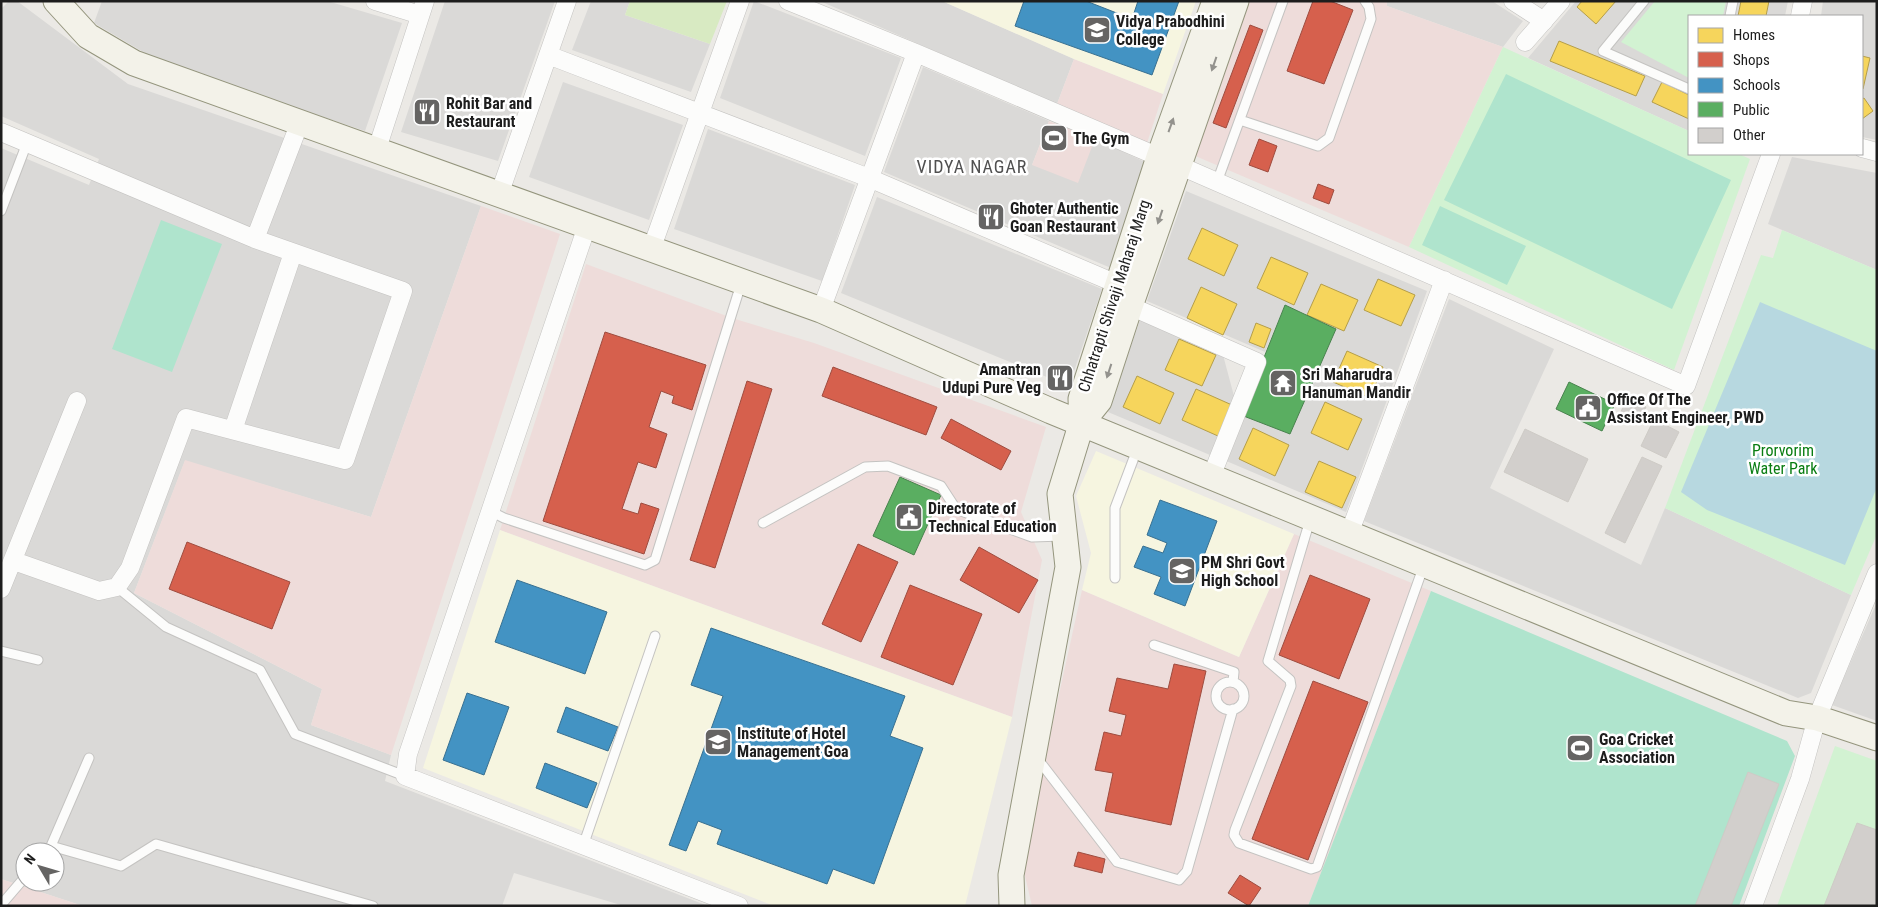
<svg xmlns="http://www.w3.org/2000/svg" width="1878" height="907" viewBox="0 0 1878 907" font-family="'Roboto Condensed',sans-serif">
	<rect width="100%" height="100%" fill="#ebe9e5"/>
	<path fill="#dad9d7" fill-rule="evenodd" d="M9,1h8l111,83 353,122 -110,311 -186,-56 -51,132 188,96 -11,36 80,30 -6,26 323,125h-84l-110,-33 -12,33h-419l-82,-27v-731l88,37 10,-26 -98,-43v-107zM25,852h30v30h-30z
		M102,1h225l75,22 -37,108 -205,-69 -66,-39z
		M445,1h110l-57,160 -97,-29z
		M591,1h39l-5,14 85,29 -19,48 -119,-42z
		M754,1l147,57 -36,98 -145,-58z
		M820,1h122l132,58 -17,45z
		M1387,1h105l31,20 -20,26 -116,-41z
		M1576,1h212l-3,15h-96v115l-161,-73z
		M1823,1h54v139l-15,-3v-121h-41z
		M923,67l126,54 -17,44 63,-26 52,24 -36,105 -227,-96z
		M563,82l120,43 -34,95 -120,-43z
		M708,129l147,56 -33,96 -148,-52z
		M1792,157l85,16v97l-109,-46z
		M1186,191l241,100 -81,221 -122,-52 17,-45 49,19 46,-105 -51,-24 -20,47 -118,-51z
		M877,197l225,92 -33,97 -228,-93z
		M1449,299l105,50 -64,139 151,77 24,-57 186,87 -40,98 -13,5 -434,-177z
		M1140,320l83,35 11,41 -24,59 -102,-43z
		M1877,602v119l-45,-16z"/>
	<path fill="#eedcda" d="M1246,1h141v5l116,41 -94,200 -216,-92z
		M1074,59l89,35 -16,49 -90,-39z
		M1049,121l46,18 -17,44 -46,-18z
		M481,206l79,28 -169,521 -80,-30 11,-36 -188,-96 51,-133 186,57z
		M586,264l146,54 82,25 232,84 -25,85 21,48 -30,157 -512,-187z
		M1294,534l137,57 -123,315h-276l-10,-43 60,-273 157,67z
		M1,879l82,27h-82z"/>
	<path fill="#f6f5e0" d="M942,1h254l-33,93 -89,-35z
		M1096,451l198,83 -55,123 -157,-67 9,-37 -15,-57z
		M500,530l512,187 -47,189h-191l-351,-138z"/>
	<path fill="#d8eac2" d="M630,1h97l-17,43 -85,-29z"/>
	<path fill="#d2f2d2" d="M1655,1h71l-3,15h-34v62l-68,-36z
		M1503,47l186,84v23h50l11,5 -76,211 -265,-123z
		M1782,230l95,40v264l-26,61 -186,-87 96,-253 12,3z
		M1835,746l42,15v145h-100z"/>
	<path fill="#afe4cd" d="M1506,74l225,106 -59,129 -228,-109z
		M1440,206l86,40 -19,39 -85,-40z
		M161,220l61,24 -50,128 -60,-23z
		M1431,591l356,150 8,15 -56,150h-431z"/>
	<path fill="#b7d8e0" d="M1760,302l117,49v136l-32,78 -138,-55 -26,-18z"/>
	<path fill="#f6d55c" stroke="#b59e49" d="M1582,1h34l-20,23 -19,-17z
		M1741,1h28l-3,15h-28z
		M1559,41l86,35 -9,20 -86,-35z
		M1862,56l8,2 -7,31h-1z
		M1662,82l27,13v24l-37,-17z
		M1864,98l9,13 -11,8v-20z
		M1202,228l36,17 -14,31 -36,-17z
		M1271,257l37,16 -14,32 -37,-17z
		M1378,279l37,16 -14,31 -37,-16z
		M1321,284l37,16 -14,31 -37,-16z
		M1201,287l36,17 -14,31 -36,-17z
		M1256,323l15,6 -7,19 -15,-6z
		M1179,339l37,16 -14,31 -37,-16z
		M1347,351l36,16 -13,31 -37,-16z
		M1137,376l37,17 -14,31 -37,-17z
		M1196,389l36,16 -14,31 -36,-16z
		M1325,402l37,17 -14,31 -37,-17z
		M1253,428l36,17 -14,31 -36,-17z
		M1319,461l37,16 -14,31 -37,-16z"/>
	<path fill="#d6604d" stroke="#9e4c3f" d="M1313,1h17l23,9 -29,74 -37,-13z
		M1250,25l13,5 -37,98 -13,-5z
		M1259,139l18,7 -9,26 -19,-7z
		M1318,184l16,6 -5,14 -16,-6z
		M605,332l101,33 -14,45 -20,-7 2,-7 -13,-5 -12,36 18,7 -11,34 -18,-6 -16,47 16,5 3,-11 18,6 -15,45 -101,-33z
		M833,367l104,40 -11,28 -104,-39z
		M747,381l25,8 -57,179 -25,-8z
		M951,419l60,32 -10,19 -60,-32z
		M187,542l103,40 -18,47 -103,-40z
		M858,544l40,18 -37,80 -39,-18z
		M979,547l59,33 -19,33 -59,-33z
		M1310,575l60,24 -31,80 -60,-24z
		M910,585l72,29 -29,71 -72,-28z
		M1174,664l32,7 -35,154 -66,-14 8,-38 -18,-3 9,-38 17,4 5,-21 -17,-4 8,-33 51,11z
		M1313,681l55,21 -60,158 -56,-21z
		M1078,852l27,7 -3,14 -28,-7z
		M1240,875l21,13 -12,18 -21,-13z"/>
	<path fill="#4393c3" stroke="#387091" d="M1024,1h62l46,18 6,-18h41l-27,74 -137,-49z
		M1160,500l57,21 -32,85 -31,-12 7,-17 -27,-10 9,-21 20,7 4,-10 -20,-8z
		M517,580l90,32 -22,62 -90,-32z
		M711,628l194,68 -15,40 33,12 -49,136 -41,-15 -6,15 -110,-40 5,-14 -24,-9 -12,30 -17,-6 54,-149 -32,-11z
		M467,693l42,14 -25,68 -41,-15z
		M566,707l52,20 -10,24 -51,-19z
		M545,763l52,20 -10,25 -51,-20z"/>
	<path fill="#5aae61" stroke="#48824d" d="M1285,305l51,24 -46,105 -49,-19z
		M1569,382l46,22 -13,27 -46,-22z
		M900,477l41,18 -27,60 -41,-19z"/>
	<path fill="#d2cfcc" stroke="#cecbc6" d="M1627,398l19,9 -8,15 -18,-8z
		M1654,419l25,13 -13,26 -25,-12z
		M1525,429l63,30 -20,43 -64,-30z
		M1642,457l20,9 -37,77 -20,-10z
		M1748,772l31,12 -48,122h-36z
		M1857,823l20,7v76h-53z"/>
	<g fill="none" stroke-linecap="round" stroke-linejoin="round">
		<g stroke="#c4c3c1" stroke-width="11">
			<path id="lane" d="M1644,1l-41,50 86,38
				M1730,16l3,-15
				M1240,120l78,26 11,-8 42,-119 -2,-12 -4,-6
				M1217,182l66,-181
				M1,211l26,-68
				M490,511l14,7 141,47 10,-5 86,-276
				M1310,520l-42,141 22,19 1,6 -56,144 -1,5 5,8 72,26 6,-2 107,-302
				M763,523l102,-56 23,-1 53,20 15,23 76,28 31,-1
				M1115,578v-70l23,-61
				M117,587l49,40 94,43 35,64 110,42
				M1154,645l80,27 -1,10
				M1,651l37,9
				M1216 696a14 14 0 1 1 28 0a14 14 0 1 1-28 0Z
				M1037,758l80,104 62,18 8,-9 46,-162
				M51,846l70,20 35,-22 217,62
				M583,846l72,-210
				M46,852l5,-6 38,-88
				M1,905l24,-28"/>
		</g>
		<g stroke="#c4c3c1" stroke-width="19">
			<path id="street" d="M375,1l45,14
				M788,1l128,52 243,104
				M1513,1l31,20
				M1800,16l3,-15
				M1525,42l36,-41
				M548,55l321,123 248,106
				M1,132l254,107 148,52 -58,169 -159,-42 -56,150 -13,19 -18,4 -85,-30
				M1862,148l15,4
				M377,149l48,-148
				M1178,165l508,221 85,-232
				M499,195l68,-194
				M587,226l-179,528 -3,22 334,130
				M255,239l45,-117
				M651,250l89,-249
				M1130,306l127,56 -46,115
				M821,310l95,-257
				M233,430l60,-177
				M1349,534l95,-254
				M1,589l76,-188
				M1753,906l47,-127 17,-61 60,-145"/>
		</g>
		<g stroke="#94957d" stroke-width="27">
			<path id="secondary" d="M56,1l32,35 46,27 687,247 230,101 735,302 31,5 60,20
				M1082,422l17,-21 31,-95 106,-305
				M1012,906l-1,-31 57,-308 -8,-73 22,-72 -1,-23 78,-242 56,-156"/>
		</g>
		<use href="#lane" stroke="#fcfcfb" stroke-width="9"/>
		<use href="#street" stroke="#fcfcfb" stroke-width="18"/>
		<use href="#secondary" stroke="#f3f2e9" stroke-width="25"/>
	</g>
	<defs><path id="oneway-solid" d="M-6-.8H1V-3.2L6.5 0L1 3.2V.8H-6Z" transform="scale(1.25)"/></defs>
	<g fill="#93928d">
		<use href="#oneway-solid" transform="translate(1214 64) rotate(109)"/>
		<use href="#oneway-solid" transform="translate(1171 125) rotate(-70)"/>
		<use href="#oneway-solid" transform="translate(1160 217) rotate(109)"/>
		<use href="#oneway-solid" transform="translate(1109 371) rotate(108)"/>
	</g>
	<defs>
		<g id="university-square" transform="scale(1.4375)"><rect x="-9" y="-9" width="18" height="18" rx="4" fill="#656463" stroke="#fff"/><path d="M0-5L7-2L0 1L-7-2ZM-4 1L0 2.5L4 1V4Q0 6-4 4Z" fill="#fff"/></g>
		<g id="restaurant-square" transform="scale(1.4375)"><rect x="-9" y="-9" width="18" height="18" rx="4" fill="#656463" stroke="#fff"/><path d="M-5-6h1v4h1v-4h1v4h1v-4h1v5L-1.5 .5V6h-2V.5L-5-1ZM5-6V6H3V1.5H1.5Q1.5-4 5-6Z" fill="#fff"/></g>
		<g id="stadium-square" transform="scale(1.4375)"><rect x="-9" y="-9" width="18" height="18" rx="4" fill="#656463" stroke="#fff"/><path d="M0-5a6.5 5 0 1 0 0 10a6.5 5 0 1 0 0-10ZM-3.5-1.8h7v3.6h-7Z" fill="#fff"/></g>
		<g id="temple-square" transform="scale(1.4375)"><rect x="-9" y="-9" width="18" height="18" rx="4" fill="#656463" stroke="#fff"/><path d="M0-6L5-2H3V0L6.5 2.5H4V6H1.5V3h-3V6H-4V2.5H-6.5L-3 0V-2H-5Z" fill="#fff"/></g>
		<g id="civic-square" transform="scale(1.4375)"><rect x="-9" y="-9" width="18" height="18" rx="4" fill="#656463" stroke="#fff"/><path d="M-.6-6.5H3V-4.5H.6V-3L4-1V1h2V6H-6V1h2V-1L-.6-3ZM-1.2 2.5V6h2.4V2.5Z" fill="#fff"/></g>
		<g id="school-square" transform="scale(1.4375)"><rect x="-9" y="-9" width="18" height="18" rx="4" fill="#656463" stroke="#fff"/><path d="M0-5L7-2L0 1L-7-2ZM-4 1L0 2.5L4 1V4Q0 6-4 4Z" fill="#fff"/></g>
	</defs>
	<g fill-rule="evenodd">
		<use href="#university-square" x="1097" y="30"/>
		<use href="#restaurant-square" x="427" y="112"/>
		<use href="#stadium-square" x="1054" y="138"/>
		<use href="#restaurant-square" x="991" y="217"/>
		<use href="#restaurant-square" x="1060" y="378"/>
		<use href="#temple-square" x="1283" y="383"/>
		<use href="#civic-square" x="1588" y="408"/>
		<use href="#civic-square" x="909" y="517"/>
		<use href="#school-square" x="1182" y="571"/>
		<use href="#university-square" x="718" y="742"/>
		<use href="#stadium-square" x="1580" y="748"/>
	</g>
	<g text-anchor="middle" dominant-baseline="central" stroke-width="5" stroke-linejoin="round" paint-order="stroke">
		<g font-size="16" font-weight="bold" fill="#1d1d1d" stroke="#fff" text-anchor="start">
			<text x="1116" y="21">Vidya Prabodhini<tspan x="1116" dy="18">College</tspan></text>
			<text x="446" y="103">Rohit Bar and<tspan x="446" dy="18">Restaurant</tspan></text>
			<text x="1073" y="138">The Gym</text>
			<text x="1010" y="208">Ghoter Authentic<tspan x="1010" dy="18">Goan Restaurant</tspan></text>
			<text x="1041" y="369" text-anchor="end">Amantran<tspan x="1041" dy="18">Udupi Pure Veg</tspan></text>
			<text x="1302" y="374">Sri Maharudra<tspan x="1302" dy="18">Hanuman Mandir</tspan></text>
			<text x="1607" y="399">Office Of The<tspan x="1607" dy="18">Assistant Engineer, PWD</tspan></text>
			<text x="928" y="508">Directorate of<tspan x="928" dy="18">Technical Education</tspan></text>
			<text x="1201" y="562">PM Shri Govt<tspan x="1201" dy="18">High School</tspan></text>
			<text x="737" y="733">Institute of Hotel<tspan x="737" dy="18">Management Goa</tspan></text>
			<text x="1599" y="739">Goa Cricket<tspan x="1599" dy="18">Association</tspan></text>
		</g>
		<g font-size="16" fill="#1d1d1d" stroke="#fff">
			<text transform="translate(1114 296) rotate(-72)">Chhatrapti Shivaji Maharaj Marg</text>
		</g>
		<g font-size="16" fill="#097d12" stroke="#fff">
			<text x="1783" y="450">Prorvorim<tspan x="1783" dy="18">Water Park</tspan></text>
		</g>
		<g font-size="18" letter-spacing="1" fill="#505050" stroke="#fff">
			<text x="972" y="166">VIDYA NAGAR</text>
		</g>
	</g>
	<rect width="1878" height="907" fill="none" stroke="#1d1d1d" stroke-width="5"/>
	<rect x="1688" y="15" width="175" height="140" fill="#ffffff" stroke="#a5a5a5"/>
	<rect x="1698" y="28" width="25" height="15" fill="#f6d55c" stroke="#a5a5a5"/>
	<text x="1733" y="40" font-size="15" fill="#1d1d1d">Homes</text>
	<rect x="1698" y="52" width="25" height="15" fill="#d6604d" stroke="#a5a5a5"/>
	<text x="1733" y="65" font-size="15" fill="#1d1d1d">Shops</text>
	<rect x="1698" y="78" width="25" height="15" fill="#4393c3" stroke="#a5a5a5"/>
	<text x="1733" y="90" font-size="15" fill="#1d1d1d">Schools</text>
	<rect x="1698" y="102" width="25" height="15" fill="#5aae61" stroke="#a5a5a5"/>
	<text x="1733" y="115" font-size="15" fill="#1d1d1d">Public</text>
	<rect x="1698" y="128" width="25" height="15" fill="#d2cfcc" stroke="#a5a5a5"/>
	<text x="1733" y="140" font-size="15" fill="#1d1d1d">Other</text>
	<g transform="translate(40 867) rotate(308)"><circle r="24" fill="#ffffff" stroke="#a5a5a5"/>
	<path d="M0-4L9 19L0 12L-9 19Z" fill="#656463"/>
	<text y="-8" font-size="14" font-weight="bold" text-anchor="middle" fill="#1d1d1d">N</text>
	</g>
</svg>
